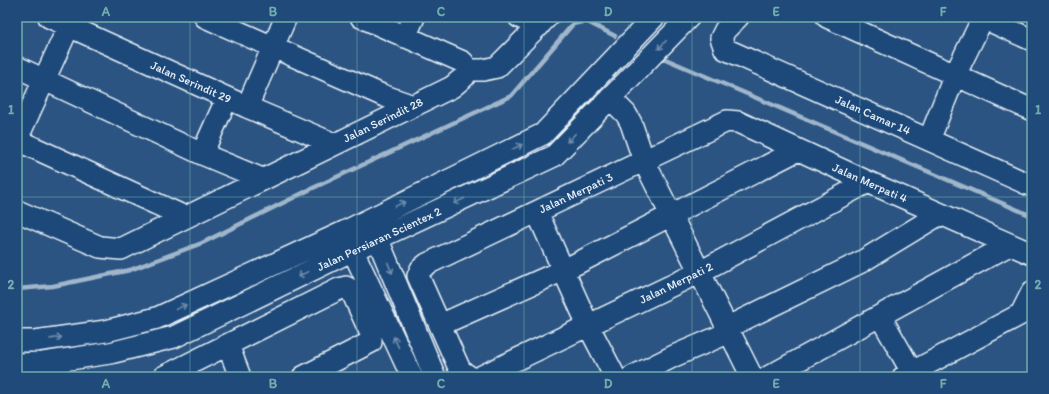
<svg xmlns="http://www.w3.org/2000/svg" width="1049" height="394" viewBox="0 0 1049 394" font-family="Itim,sans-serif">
	<rect width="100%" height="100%" fill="#2b5482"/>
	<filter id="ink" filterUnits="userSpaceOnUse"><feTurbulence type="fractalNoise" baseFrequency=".025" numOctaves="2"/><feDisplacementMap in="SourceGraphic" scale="8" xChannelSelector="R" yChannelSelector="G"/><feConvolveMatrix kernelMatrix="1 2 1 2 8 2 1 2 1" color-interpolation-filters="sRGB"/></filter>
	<g filter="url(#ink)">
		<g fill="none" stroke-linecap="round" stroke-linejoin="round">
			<path stroke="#a0b6cb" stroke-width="4.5" d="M663,58l369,158
				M17,289l36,-3 77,-16 72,-27 111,-55 198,-92 62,-72 13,-3 29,15"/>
			<g stroke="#e8f1f8" stroke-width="24">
				<path id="minor" d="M49,17l198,90 87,37
					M205,17l177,78 31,11
					M519,17l20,9
					M738,17l-13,13 -4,8 4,11 307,137
					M827,17l205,93
					M981,17l51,23
					M405,37l9,-20
					M17,67l185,87 60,25
					M468,70h15l14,-3 50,-50
					M610,98l16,16 5,9 13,38 108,216
					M247,107l39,-90
					M17,139l56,-122
					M17,140l168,77
					M929,140l26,-65 28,-57
					M202,154l25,-56
					M17,211l83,36 21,2 331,-162 12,-10 4,-7 -5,-8 -102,-45
					M537,212l51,113 27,52
					M373,228l62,149
					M347,238l65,139
					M880,316l32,56
					M440,325l128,-57 230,-118
					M728,327l133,-65 79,-48
					M17,341h18l71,-10 51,-13 187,-86 199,-98 111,-117
					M228,345l12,32
					M17,364l26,-1 67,-10 64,-16 179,-87 201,-94 135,-139
					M163,377l176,-88 7,-2 5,3 20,44v8l-68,35
					M470,377l-10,-7 -42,-94 3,-7 6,-5 300,-143 11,1 130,60 164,72
					M480,377l220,-105 168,-90
					M632,377l42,-21 56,-24
					M768,377l241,-132
					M903,377l118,-63 11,-22"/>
			</g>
			<use href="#minor" stroke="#1f4a7a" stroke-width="21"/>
		</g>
		<defs><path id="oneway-shaft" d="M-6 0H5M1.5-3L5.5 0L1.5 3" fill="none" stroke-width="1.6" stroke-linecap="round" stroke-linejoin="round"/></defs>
		<g stroke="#6f8dac">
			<use href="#oneway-shaft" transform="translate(662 45) rotate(134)"/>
			<use href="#oneway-shaft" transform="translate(571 138) rotate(134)"/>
			<use href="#oneway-shaft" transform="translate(517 147) rotate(-26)"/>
			<use href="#oneway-shaft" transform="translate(459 201) rotate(155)"/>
			<use href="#oneway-shaft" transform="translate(400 204) rotate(-26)"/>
			<use href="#oneway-shaft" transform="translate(390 268) rotate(68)"/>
			<use href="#oneway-shaft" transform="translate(303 274) rotate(154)"/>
			<use href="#oneway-shaft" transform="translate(181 307) rotate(-25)"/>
			<use href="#oneway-shaft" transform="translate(56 338) rotate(-8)"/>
			<use href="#oneway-shaft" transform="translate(396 342) rotate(-115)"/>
		</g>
	</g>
	<path fill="none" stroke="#71adac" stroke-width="1" stroke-opacity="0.55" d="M190,17v360M357,17v360M524,17v360M692,17v360M860,17v360M17,197h1015"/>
	<g text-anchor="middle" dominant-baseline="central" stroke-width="3" stroke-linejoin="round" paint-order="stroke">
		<g font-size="12" fill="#e8f1f8" stroke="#1f4a7a">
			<text transform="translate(191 82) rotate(24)">Jalan Serindit 29</text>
			<text transform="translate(873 115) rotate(24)">Jalan Camar 14</text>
			<text transform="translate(383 120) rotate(-26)">Jalan Serindit 28</text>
			<text transform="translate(870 183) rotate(24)">Jalan Merpati 4</text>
			<text transform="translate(576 193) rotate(-25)">Jalan Merpati 3</text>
			<text transform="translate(379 239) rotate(-25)">Jalan Persiaran Scientex 2</text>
			<text transform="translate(676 283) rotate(-26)">Jalan Merpati 2</text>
		</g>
	</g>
	<rect width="1049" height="394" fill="none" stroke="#1f4a7a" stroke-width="44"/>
	<rect x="22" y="22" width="1005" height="350" fill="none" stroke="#71adac" stroke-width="1.5"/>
	<g font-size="13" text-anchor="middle" font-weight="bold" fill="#71adac">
		<text x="106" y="16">A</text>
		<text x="273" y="16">B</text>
		<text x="441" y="16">C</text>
		<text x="608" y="16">D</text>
		<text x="776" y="16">E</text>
		<text x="943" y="16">F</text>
		<text x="11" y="114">1</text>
		<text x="1038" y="114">1</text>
		<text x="11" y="289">2</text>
		<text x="1038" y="289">2</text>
		<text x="106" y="388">A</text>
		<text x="273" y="388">B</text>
		<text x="441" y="388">C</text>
		<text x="608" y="388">D</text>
		<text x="776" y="388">E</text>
		<text x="943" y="388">F</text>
	</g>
</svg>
